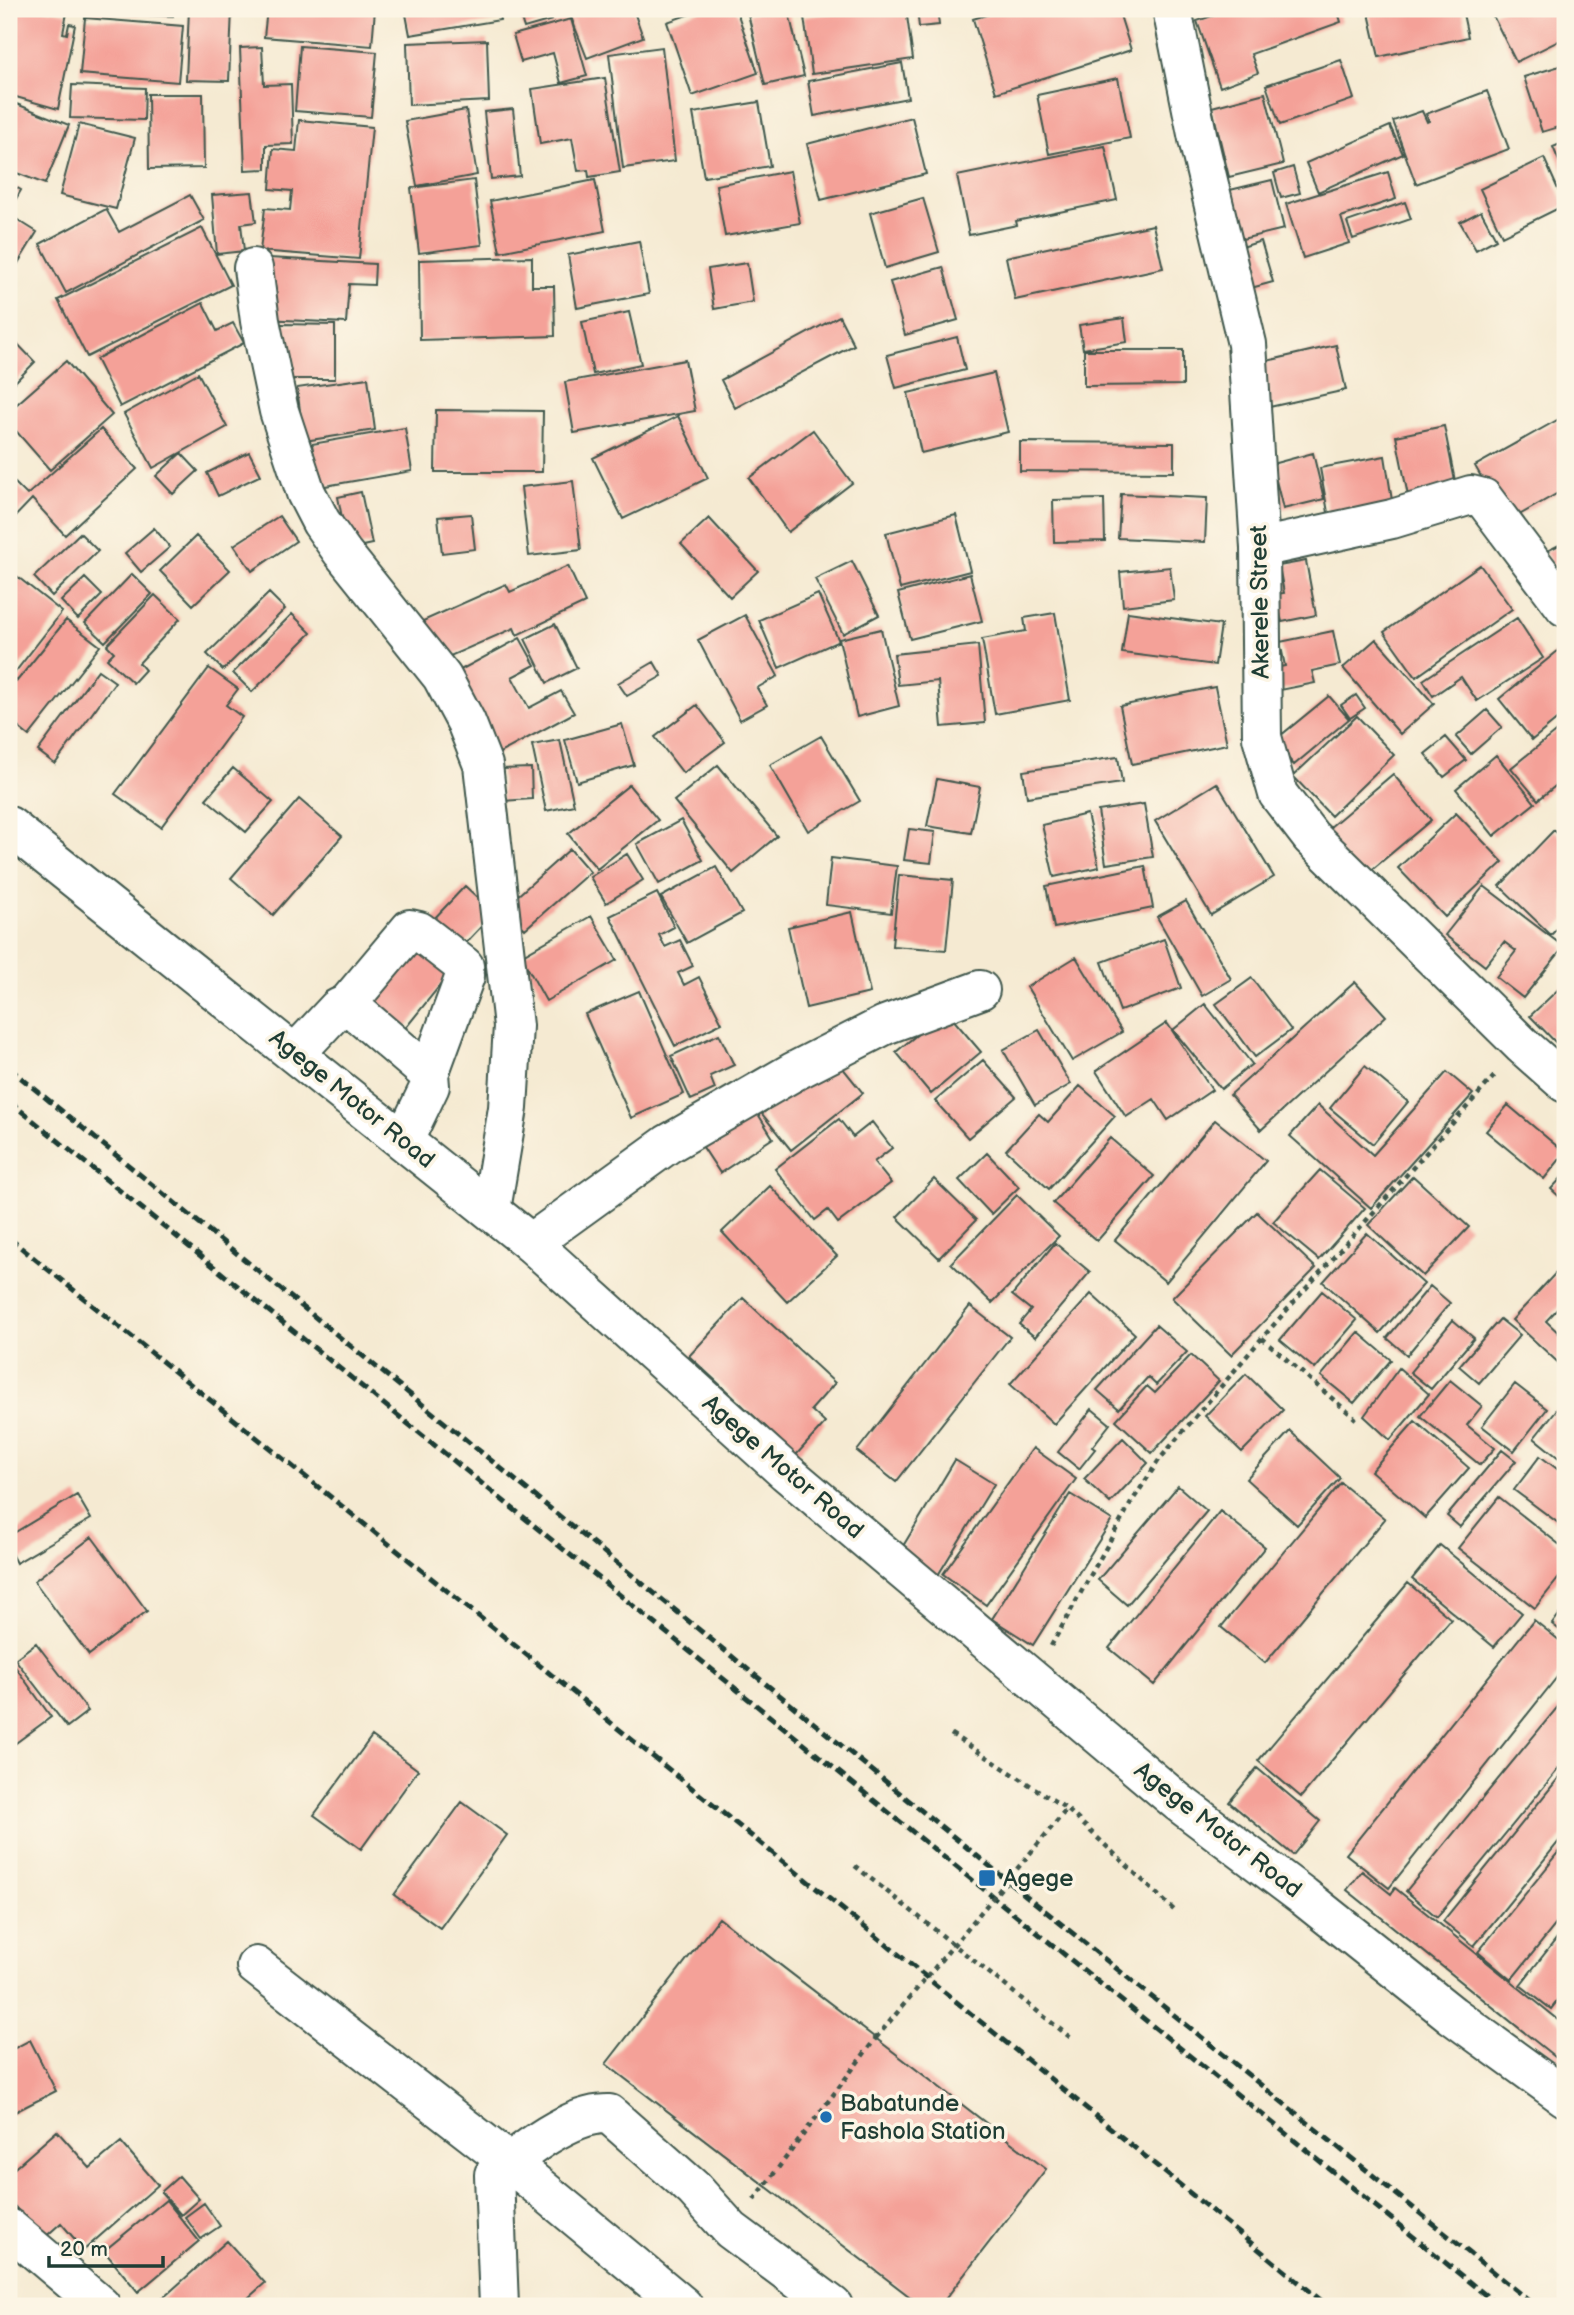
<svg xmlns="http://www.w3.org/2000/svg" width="1574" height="2315" viewBox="0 0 1574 2315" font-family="'Balsamiq Sans',sans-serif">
	<rect width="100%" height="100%" fill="#fcf5e5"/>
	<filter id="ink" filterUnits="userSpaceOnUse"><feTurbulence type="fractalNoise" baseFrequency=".0143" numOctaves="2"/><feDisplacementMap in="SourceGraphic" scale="14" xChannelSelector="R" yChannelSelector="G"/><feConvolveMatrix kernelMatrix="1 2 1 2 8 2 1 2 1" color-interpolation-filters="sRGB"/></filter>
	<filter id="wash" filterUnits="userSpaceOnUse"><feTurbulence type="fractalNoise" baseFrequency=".00686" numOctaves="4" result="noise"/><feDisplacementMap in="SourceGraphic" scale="28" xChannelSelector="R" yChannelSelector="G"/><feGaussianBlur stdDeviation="1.57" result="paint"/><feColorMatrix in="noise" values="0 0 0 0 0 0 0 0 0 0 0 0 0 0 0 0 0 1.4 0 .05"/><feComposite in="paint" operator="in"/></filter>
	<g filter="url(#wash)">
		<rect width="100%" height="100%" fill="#f5ead2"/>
		<g id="blocks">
			<path fill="#f4a198" d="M9,9h35l23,4 -4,20 4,1 2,-10 6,1 -17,84 -49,-14z
				M88,9h85v7l-85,-3z
				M189,9h43l-3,72 -43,-1z
				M267,9h108l-3,37 -108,-9z
				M405,9h93l2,11 -90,15z
				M518,9h31l3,11 -28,8z
				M568,9h65l10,28 -56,21z
				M704,9h32l22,64 -66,23 -25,-74z
				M771,9h17l16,67 -39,9 -17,-71z
				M862,9h44l7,50 -101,15 -8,-57z
				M917,9h20l2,16 -20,2z
				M1005,9h113l13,41 -135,43 -23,-74z
				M1232,9h105l4,13 -90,32 7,19 -38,14 -23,-66z
				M1368,9h41l1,3 6,-1 -1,-2h47l6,28 -89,20z
				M1502,9h63v29l-49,24 -24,-48z
				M85,18l98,8 -5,56 -98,-8z
				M571,19l16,57 -26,7 -8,-30 -32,9 -8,-27z
				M487,40l2,61 -80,4 -2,-62z
				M300,46l77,6 -6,65 -76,-6z
				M262,47l2,38 27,-1 2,60 -27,1v24l-21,1 -5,-122z
				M662,47l13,114 -52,7 -14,-114z
				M1341,60l13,39 -74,26 -14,-40z
				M902,63l6,35 -94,18 -6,-35z
				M1563,65l2,7v53l-23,7 -18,-55z
				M605,78l15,94 -31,5 -1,-7 -10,1 -6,-33 -32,6 -8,-55z
				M1118,78l12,60 -81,16 -12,-59z
				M72,85l73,3 -1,32 -74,-2z
				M1487,91l22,58 -93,35 -23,-63 29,-10 5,11 2,-1 -3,-7z
				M1265,93l18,71 -54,13 -17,-70z
				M148,94h55l1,74 -55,1z
				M9,101l60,24 -24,59 -36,-14z
				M759,102l11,64 -66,11 -11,-64z
				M513,109l7,67 -29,3 -7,-67z
				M466,110l11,65 -60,11 -12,-65z
				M912,117l14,57 -105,26 -14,-56z
				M299,120l73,7 -13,132 -99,-8 5,-43 25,2 2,-19 -22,-2 3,-40 23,2z
				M79,124l56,14 -19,71 -56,-14z
				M1390,126l13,28 -85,38 -12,-29z
				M1565,142v33l-12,-28z
				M1105,146l12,54 -101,21 1,4 -48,10 -12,-59z
				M1544,158l21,47 -63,31 -22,-47z
				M1293,167l7,26 -19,5 -7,-25z
				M790,171l10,52 -75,13 -9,-51z
				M1388,172l8,27 -55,18 8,26 -46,15 -17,-54z
				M474,180l8,65 -63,8 -8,-65z
				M595,180l10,51 -105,21 -10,-51z
				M1272,180l12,49 -42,10 -12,-49z
				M9,183l12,7 -12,21z
				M252,192l4,30 -15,2 3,27 -27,3 -5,-59z
				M190,195l14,25 -138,73 -26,-49 66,-35 13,23z
				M923,198l16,54 -54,16 -15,-55z
				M1405,202l6,17 -58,20 -6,-17z
				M1481,211l15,28 -20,11 -16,-28z
				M13,217l24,15 -28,46v-55z
				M1153,225l10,43 -148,32 -9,-43z
				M202,228l29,57 -144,72 -29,-57z
				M639,241l10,53 -72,14 -9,-53z
				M1261,241l12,41 -22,6 -12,-40z
				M532,257v29h22l1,50 -135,4 -1,-80z
				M269,258l106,6 -1,21 -25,-1 -3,39 -81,-4z
				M747,263l6,39 -39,7 -6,-40z
				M943,267l15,53 -53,15 -15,-53z
				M203,303l14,28 16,-8 11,20 -124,64 -24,-48z
				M629,312l12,52 -48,10 -11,-52z
				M839,316l15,29 -119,63 -14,-28z
				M1124,318l3,24 -44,7 -4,-24z
				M281,324l54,1v54h-55z
				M9,335l26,27 -26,26z
				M957,337l8,33 -69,18 -9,-33z
				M1336,345l10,45 -81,18 -11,-44z
				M1084,350h99v35l-99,1z
				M685,360l10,51 -121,22 -9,-51z
				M66,361l46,54 -62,55 -41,-47v-12z
				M198,373l29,54 -74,41 -29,-54z
				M994,373l14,59 -87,21 -13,-60z
				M368,378l7,52 -71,11 -7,-53z
				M436,410l107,1 -1,61h-107z
				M678,416l30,62 -85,41 -30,-61z
				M1559,419l6,10v60l-58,33 -32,-56z
				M1444,426l13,65 -48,10 -13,-65z
				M405,428l7,43 -93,16 -7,-43z
				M101,429l36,40 -72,66 -33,-36 -23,24v-46l18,18z
				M813,430l39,53 -64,49 -39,-54z
				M1020,442l154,1v29l-154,-1z
				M249,452l12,23 -43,21 -11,-23z
				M181,453l17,18 -25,23 -17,-18z
				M1313,453l11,46 -41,10 -11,-45z
				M1385,456l8,51 -64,11 -9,-50z
				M573,481l8,69 -52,6 -8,-69z
				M361,492l11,52 -24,5 -10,-52z
				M1121,494l86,4 -2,44 -87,-4z
				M1104,499l1,42 -51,1 -1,-42z
				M471,514l4,35 -33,4 -4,-36z
				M956,515l14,56 -70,18 -14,-56z
				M279,516l17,25 -44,30 -18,-26z
				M709,518l49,53 -28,26 -49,-53z
				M154,528l16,19 -29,25 -16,-19z
				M80,533l18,18 -46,45 -18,-19z
				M196,536l34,34 -37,35 -33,-34z
				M1565,542v44l-20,-34z
				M852,561l27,54 -36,19 -28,-55z
				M1306,561l10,54 -34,7 -6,-28 8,-1 -5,-27z
				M1480,565l32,44 -96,68 -32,-45z
				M568,566l17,37 -68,32 -3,-7 -73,32 -18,-39 83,-37 4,8z
				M1170,567l4,33 -51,6 -3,-34z
				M9,570l53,42 -53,68z
				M132,574l20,20 -47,48 -20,-19z
				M970,574l12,47 -72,18 -12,-46z
				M85,578l17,17 -24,24 -17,-18z
				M269,593l16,16 -62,61 -16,-16z
				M818,594l21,47 -60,27 -20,-48z
				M155,595l25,24 -41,44 6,7 -12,13 -26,-24 7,-7 -7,-7z
				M1128,612l93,13 -6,40 -93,-12z
				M1055,613l15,87 -75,14 -13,-75 44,-8 -2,-13z
				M292,614l19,19 -59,59 -19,-19z
				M745,615l33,61 -21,12 10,17 -27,15 -42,-80z
				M1517,618l26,40 -66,43 -16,-24 -28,19 -10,-16z
				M66,620l34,26 -71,90 -20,-16v-35l5,-7 3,3z
				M555,624l22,44 -30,15 -22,-44z
				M881,629l18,77 -42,11 -18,-78z
				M1333,631l7,34 -28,6 3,12 -40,8 -4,-22 14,-3 -5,-24z
				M520,638l15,27 -23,12 17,31 32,-17 13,22 -80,43 -43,-81z
				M1376,639l58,65 -34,30 -57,-66z
				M978,645l7,78 -43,4 -4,-46 -40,4 -4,-31z
				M1565,645v68l-33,27 -33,-41z
				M654,662l8,14 -35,20 -9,-13z
				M209,668l29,21 -12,16 16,12 -81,110 -46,-33z
				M98,670l17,12 -60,82 -17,-13z
				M1215,687l12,57 -95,20 -12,-58z
				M1356,695l9,13 -15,10 -9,-13z
				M1329,696l20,23 -55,46 -20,-24z
				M697,705l28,37 -42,31 -28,-36z
				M1487,710l15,17 -31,27 -15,-17z
				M1357,716l37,39 -63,61 -38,-40z
				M622,724l12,41 -57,17 -12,-42z
				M1565,724v54l-27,22 -27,-32z
				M821,736l39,65 -52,30 -38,-66z
				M1446,737l20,23 -22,17 -19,-23z
				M560,740l14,65 -28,6 -14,-66z
				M1496,755l39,48 -41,33 -38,-47z
				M1118,757l4,26 -95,14 -4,-26z
				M718,765l59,71 -44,37 -59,-72z
				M233,768l40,34 -27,30 -40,-33z
				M531,768l1,31 -30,2 -1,-32z
				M1393,774l38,46 -69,58 -39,-45z
				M937,779l43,8 -9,46 -44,-7z
				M1217,783l57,94 -63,38 -56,-94z
				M629,785l29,35 -61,49 -29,-35z
				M299,799l43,37 -69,79 -42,-37z
				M1144,804l9,53 -47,7 -8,-53z
				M1456,813l47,49 -58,55 -47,-49z
				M1087,814l12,53 -45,10 -12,-52z
				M681,820l22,40 -44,24 -22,-40z
				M909,829l26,3 -4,31 -27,-3z
				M1554,830l11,11v79l-14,15 -51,-49z
				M570,849l20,23 -65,57 -20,-22z
				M627,854l16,26 -37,23 -16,-26z
				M831,858l66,8 -6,47 -65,-8z
				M1145,866l8,42 -99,20 -8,-42z
				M716,867l26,46 -55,30 -26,-46z
				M899,875l54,5 -7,70 -54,-4z
				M465,886l29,27 -34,36 -29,-27z
				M1484,886l80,61 -41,51 -27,-21 20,-26 -12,-9 -19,24 -40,-31z
				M657,893l17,34 -15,8 6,12 15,-7 13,26 -15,7 6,12 15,-8 23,46 -47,23 -65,-130z
				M1186,901l45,78 -29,17 -45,-79z
				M852,912l18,81 -64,15 -18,-81z
				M591,916l26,44 -71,41 -25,-45z
				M1164,939l17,49 -61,23 -18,-49z
				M422,942l32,26 -54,67 -32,-26z
				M1076,957l46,75 -50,29 -45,-74z
				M1252,978l39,52 -36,27 -39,-53z
				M1355,982l31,34 -125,114 -31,-35z
				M1565,983v69l-35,-36z
				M639,991l45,103 -53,24 -46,-104z
				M1205,1004l47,60 -31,25 -48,-59z
				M946,1011l35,41 -50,42 -35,-42z
				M1167,1023l45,67 -44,30 -14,-21 -28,18 -30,-46z
				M1039,1030l32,54 -36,21 -32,-55z
				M719,1034l15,31 -24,11 5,13 -24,11 -20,-44z
				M834,1057l29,36 -72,57 -29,-36z
				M983,1060l33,37 -48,41 -33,-37z
				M1365,1066l43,36 -35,42 -43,-36z
				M1447,1072l26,22 -102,114 -81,-72 28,-31 55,50z
				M1080,1086l35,30 -66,73 -43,-39 33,-36 9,8z
				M1508,1105l57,48 -21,26 -58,-48z
				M753,1106l20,32 -53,35 -21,-32z
				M839,1119l14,18 19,-15 20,26 -18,14 17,21 -53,40 -10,-13 -13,10 -40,-51z
				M1215,1120l51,41 -100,121 -51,-42z
				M1110,1138l44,38 -57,65 -44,-38z
				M987,1153l32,34 -28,27 -32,-34z
				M1320,1170l45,38 -46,52 -46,-38z
				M1565,1174v28l-14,-13z
				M1413,1176l56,51 -46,49 -55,-51z
				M934,1179l42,41 -37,38 -42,-41z
				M770,1186l67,70 -50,46 -65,-70z
				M1017,1195l42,41 -67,67 -41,-40z
				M1257,1212l59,56 -85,87 -59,-57z
				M1367,1233l57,51 -44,49 -57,-51z
				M1055,1243l35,29 -55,65 -16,-13 12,-14 -19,-15z
				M1565,1263v38l-19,20 19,18 -1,29 -52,-48z
				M1430,1286l20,17 -43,52 -20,-17z
				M1322,1291l35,29 -42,49 -35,-29z
				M1091,1294l44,40 -81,90 -44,-40z
				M743,1298l92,85 -24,27 14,13 -29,32 -107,-99z
				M970,1306l40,31 -114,145 -39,-31z
				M1500,1319l20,16 -41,48 -20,-17z
				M1453,1320l21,18 -43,51 -21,-17z
				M1156,1325l31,27 -31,33 -8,-8 -29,32 -22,-19z
				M1358,1332l33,28 -37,43 -33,-27z
				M1191,1355l28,26 -67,72 -36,-33 31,-34 8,7z
				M1399,1368l30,26 -39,46 -26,-24z
				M1246,1374l37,36 -41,42 -37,-36z
				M1450,1380l32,26 -15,19 28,23 -15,17 -60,-49z
				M1515,1384l32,25 -33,42 -32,-25z
				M1565,1399v64l-31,-25z
				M1092,1409l18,15 -18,23 3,2 -16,20 -21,-17z
				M1415,1421l54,47 -44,50 -54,-47z
				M1290,1431l50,47 -43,47 -51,-46z
				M1123,1438l25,25 -38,40 -26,-24z
				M1033,1448l43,31 -90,126 -43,-31z
				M1502,1450l14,11 -56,66 -13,-11z
				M1540,1456l25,19v44l-4,6 -47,-35z
				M955,1460l39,24 -59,96 -38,-24z
				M1341,1483l44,36 -120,144 -44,-36z
				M1178,1486l29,25 -80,94 -29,-25z
				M1070,1494l42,26 -79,125 -41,-26z
				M77,1495l14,24 -75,44 -7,-13v-14z
				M1499,1497l66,52v21l-30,38 -77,-60z
				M1220,1511l45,36 -111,138 -45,-37z
				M92,1537l55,74 -58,44 -55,-74z
				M1440,1545l82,68 -28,34 -82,-68z
				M1408,1583l43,36 -150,178 -43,-36z
				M1565,1607v27l-13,-10z
				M1534,1620l31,25v22l-176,221 -43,-34z
				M36,1643l52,68 -21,16 -52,-68z
				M9,1658l42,59 -42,31z
				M1565,1698v63l-128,156 -31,-26z
				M372,1736l46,34 -57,79 -47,-34z
				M1257,1768l63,53 -27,34 -64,-53z
				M1565,1770v64l-91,112 -31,-25z
				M462,1802l45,33 -67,93 -46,-33z
				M1565,1845v68l-54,67 -33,-28z
				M1362,1871l29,23 4,-6 170,137v40l-218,-175z
				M719,1918l327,251 -106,137h-18l-316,-242z
				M1565,1928v63l-14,18 -31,-24z
				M30,2040l26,51 -47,24v-64z
				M57,2131l33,37 31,-26 37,43 -74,65 -23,-27 -18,16 -34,-39v-27z
				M179,2176l20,23 -18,16 -20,-23z
				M166,2200l33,41 -61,51 -34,-41z
				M204,2203l16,23 -19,13 -16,-22z
				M227,2241l38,42 -26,23h-85z"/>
		</g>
	</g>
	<g filter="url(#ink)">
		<use href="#blocks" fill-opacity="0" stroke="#3f574c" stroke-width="2"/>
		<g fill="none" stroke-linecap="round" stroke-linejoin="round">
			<g stroke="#3f574c" stroke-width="42">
				<path id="minor" d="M1172,9l26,130 49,205 13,204 2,189 16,57 33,43 211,208 43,38
					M253,268l7,53 19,90 27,82 15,29 21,30 100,125 24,45 17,43 30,261 -5,82 -17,102
					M1260,548l132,-29 79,-24 12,3 82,109
					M347,1004l63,-75 9,2 45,35 1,10 -36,98
					M295,1054l43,-46 9,-4 82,70 1,12 -26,54
					M531,1243l137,-99 125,-72 92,-47 95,-35
					M256,1966l253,196 174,144
					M9,2228l92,78
					M499,2306l-5,-131c28,-23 77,-63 115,-61l85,75 37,41 102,76"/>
			</g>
			<g stroke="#3f574c" stroke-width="42">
				<path id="major" d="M9,826l522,417 255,229 392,330 125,94 149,119 113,82"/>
			</g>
			<path stroke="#3f574c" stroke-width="4.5" stroke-dasharray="5 5" stroke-linecap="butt" d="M1262,1338l94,81
				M1051,1646l80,-143 28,-43 103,-122 235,-265
				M951,1734l116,75 109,103
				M855,1866l216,172
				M754,2200l122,-162"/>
			<use href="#minor" stroke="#fff" stroke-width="38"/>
			<use href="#major" stroke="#fff" stroke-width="38"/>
			<path stroke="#1f3d34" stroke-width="5" stroke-dasharray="10 5" stroke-linecap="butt" d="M9,1068l994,809 532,429
				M9,1101l1490,1205
				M9,1238l889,716 430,352"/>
			<path stroke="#3f574c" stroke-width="4.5" stroke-dasharray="5 5" stroke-linecap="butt" d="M876,2038l191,-229"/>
		</g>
	</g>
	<g fill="#1f6fb2" stroke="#fcf5e5" stroke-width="2.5">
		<rect x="978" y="1869" width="18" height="18" rx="3.5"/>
		<circle cx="826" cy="2117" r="7"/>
	</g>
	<g text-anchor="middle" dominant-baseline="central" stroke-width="7" stroke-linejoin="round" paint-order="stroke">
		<g font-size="24" fill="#1f3d34" stroke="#fcf5e5">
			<text transform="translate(1260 602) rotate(-91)">Akerele Street</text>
			<text transform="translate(352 1099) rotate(39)">Agege Motor Road</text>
			<text transform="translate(783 1467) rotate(41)">Agege Motor Road</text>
			<text transform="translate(1218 1830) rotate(38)">Agege Motor Road</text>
		</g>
		<g font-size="24" fill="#1f3d34" stroke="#fcf5e5" text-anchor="start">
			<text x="1003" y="1878">Agege</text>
			<text x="840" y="2103">Babatunde<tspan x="840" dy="28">Fashola Station</tspan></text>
		</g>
	</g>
	<rect width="1574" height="2315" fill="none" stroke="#fcf5e5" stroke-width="35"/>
	<path d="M49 2256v10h114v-10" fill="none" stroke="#1f3d34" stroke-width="3.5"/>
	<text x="60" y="2256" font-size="21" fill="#1f3d34" stroke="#fcf5e5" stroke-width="5" paint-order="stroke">20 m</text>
</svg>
